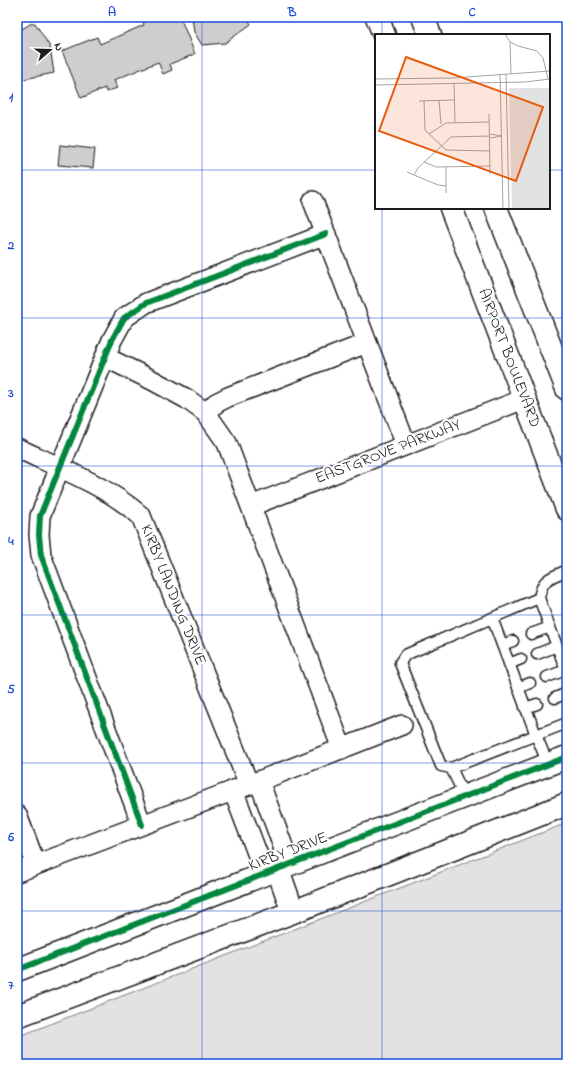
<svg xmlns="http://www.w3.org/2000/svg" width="584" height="1081" viewBox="0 0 584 1081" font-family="'Indie Flower',sans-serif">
	<rect width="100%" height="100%" fill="#fff"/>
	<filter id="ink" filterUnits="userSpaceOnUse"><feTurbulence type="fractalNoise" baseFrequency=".025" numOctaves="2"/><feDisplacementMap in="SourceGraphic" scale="8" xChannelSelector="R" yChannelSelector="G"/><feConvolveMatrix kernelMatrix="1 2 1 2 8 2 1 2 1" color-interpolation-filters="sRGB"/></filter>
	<g filter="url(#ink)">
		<path fill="#e2e2e2" stroke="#7f7f7f" d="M567,823v241h-550v-27z"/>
		<path fill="#cecece" stroke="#1c1c1c" d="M152,17h28l15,37 -25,10 2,6 -9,4 -5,-12 -44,18 3,8 -11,4 -1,-4 -24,10 -19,-47 35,-14 3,7 44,-19 -1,-4z
			M192,17h54l5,7 -26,19 -23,2 -8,-13z
			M35,23l15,24 4,26 -35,7 -2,2v-50l13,-8z
			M60,145l35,4 -2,19 -35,-3z"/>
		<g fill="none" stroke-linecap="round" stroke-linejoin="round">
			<g stroke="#1c1c1c" stroke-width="13">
				<path id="service" d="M539,598l28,75
					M492,618l44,117 12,29
					M531,634l19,-7
					M502,645l11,-4
					M537,654l20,-8
					M509,664l12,-5
					M547,677l19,-7
					M518,688l12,-5
					M555,698l12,-5
					M525,708l12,-4
					M451,768l116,-45
					M465,797l-14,-29 -10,-2 -41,-103 5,-8 134,-57c4,-21 10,-19 28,-28"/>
			</g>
			<g stroke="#1c1c1c" stroke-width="22">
				<path id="minor" d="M313,201l93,244
					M105,357l47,23 35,19 19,14 21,30 115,306
					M206,413l10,-10 12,-6 139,-54
					M17,448c43,20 88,37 124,68l108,269
					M251,506l273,-107
					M233,790l26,68 19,12 6,-21 -25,-68
					M17,815l19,50
					M142,825l-101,-270 -2,-20 1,-19 72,-176 12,-22 22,-15 180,-69
					M17,872l242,-91 143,-56"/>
			</g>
			<g stroke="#1c1c1c" stroke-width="25">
				<path id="tertiary" d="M278,870l15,42
					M17,970l550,-213
					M17,1016l276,-104 274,-108"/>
			</g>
			<g stroke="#1c1c1c" stroke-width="25">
				<path id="secondary" d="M377,17l7,18
					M423,17l7,18
					M451,208l116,301
					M496,208l71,181"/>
			</g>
			<use href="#service" stroke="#fff" stroke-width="10"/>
			<use href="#minor" stroke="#fff" stroke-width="19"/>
			<use href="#tertiary" stroke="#fff" stroke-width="22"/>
			<use href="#secondary" stroke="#fff" stroke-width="22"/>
			<g stroke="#fff" stroke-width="8">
				<path id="cycleway" d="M142,825l-101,-270 -2,-20 1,-19 72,-176 12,-22 22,-15 180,-69
					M17,970l550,-213"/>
			</g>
			<use href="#cycleway" stroke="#00873e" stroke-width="6"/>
		</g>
	</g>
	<path fill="none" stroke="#1d4ed8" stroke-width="1" stroke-opacity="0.55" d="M202,17v1047M382,17v18M17,170h359M549,170h18M382,208v856M17,318h550M17,466h550M17,615h550M17,763h550M17,911h550"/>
	<g text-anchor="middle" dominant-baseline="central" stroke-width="4" stroke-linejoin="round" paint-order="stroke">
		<g font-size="16" fill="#1c1c1c" stroke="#fff">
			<text transform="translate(509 358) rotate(69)">AIRPORT BOULEVARD</text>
			<text transform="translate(388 452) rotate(-21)">EASTGROVE PARKWAY</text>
			<text transform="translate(173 595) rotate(68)">KIRBY LANDING DRIVE</text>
			<text transform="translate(288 852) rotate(-21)">KIRBY DRIVE</text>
		</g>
	</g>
	<g transform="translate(375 34)">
		<rect width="175" height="175" fill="#fff"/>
		<path d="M134,54h41v121h-38z" fill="#e2e2e2"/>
		<path fill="none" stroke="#a4a4a4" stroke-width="1" d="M130,0l5,8 8,4 19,5 6,7 5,21M135,8l1,32M125,40l3,135M131,40l3,135M0,45l78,-1 97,-7M79,49l1,40M0,51l150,-3 25,-3M64,66l2,24M44,67l35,-1M49,67l1,29 21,20 44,1M114,80l1,60M54,100l17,-11 43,-1M115,104l12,-2 -12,-2M49,128l12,5 54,-1M71,133v26M32,138l31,13 8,1M39,141l4,-7 33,-31 39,-1"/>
		<path fill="#e8590c" fill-opacity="0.15" stroke="#e8590c" stroke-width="2" d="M31,23l137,50 -27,74 -137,-50z"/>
		<rect width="175" height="175" fill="none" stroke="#1c1c1c" stroke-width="2"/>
	</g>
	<rect width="584" height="1081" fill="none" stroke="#fff" stroke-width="44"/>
	<g transform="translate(50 50) rotate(70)" stroke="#ffffff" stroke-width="3" paint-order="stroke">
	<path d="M0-3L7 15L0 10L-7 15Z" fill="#1c1c1c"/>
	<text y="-6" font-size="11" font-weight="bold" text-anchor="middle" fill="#1c1c1c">N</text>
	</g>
	<rect x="22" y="22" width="540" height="1037" fill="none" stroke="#1d4ed8" stroke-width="1.5"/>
	<g font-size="13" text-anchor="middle" font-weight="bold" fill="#1d4ed8">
		<text x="112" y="16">A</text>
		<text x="292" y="16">B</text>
		<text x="472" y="16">C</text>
		<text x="11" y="101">1</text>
		<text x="11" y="249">2</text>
		<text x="11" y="397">3</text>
		<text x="11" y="545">4</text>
		<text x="11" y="693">5</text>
		<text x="11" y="841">6</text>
		<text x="11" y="989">7</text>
	</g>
</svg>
